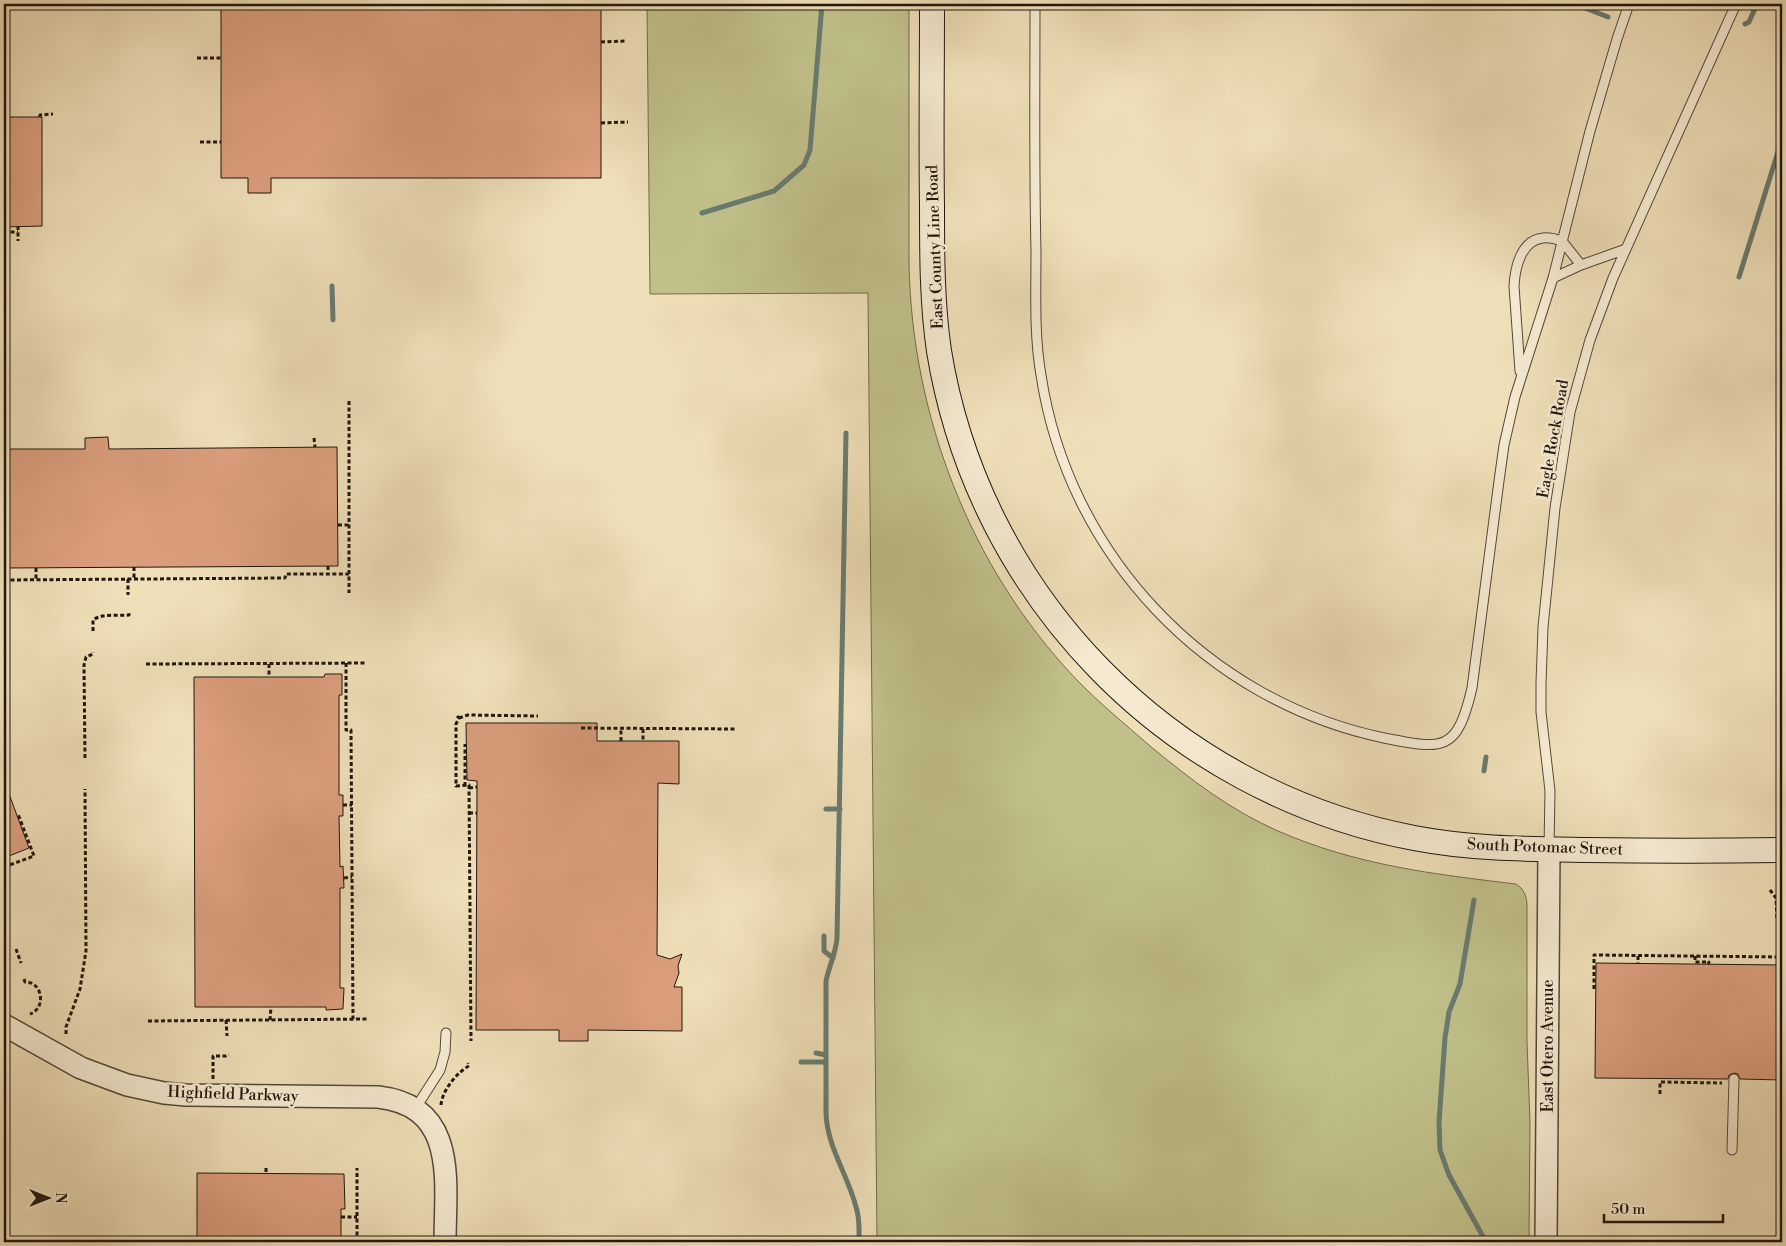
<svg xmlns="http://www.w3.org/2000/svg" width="1786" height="1246" viewBox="0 0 1786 1246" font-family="'Libre Bodoni',serif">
	<rect width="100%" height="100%" fill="#efdfb8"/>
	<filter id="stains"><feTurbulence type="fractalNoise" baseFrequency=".004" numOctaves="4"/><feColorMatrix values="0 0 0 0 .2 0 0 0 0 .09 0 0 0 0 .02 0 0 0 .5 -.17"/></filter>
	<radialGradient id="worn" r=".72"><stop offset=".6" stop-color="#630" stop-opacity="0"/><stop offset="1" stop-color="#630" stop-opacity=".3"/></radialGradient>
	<path fill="#c0c08a" stroke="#706c4c" d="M647,4h262v260c3,152 61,303 166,414 24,25 50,46 75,68 40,33 80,64 128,85 78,34 154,43 238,53 8,5 10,11 11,20v138l3,80 -1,117 -652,1 -9,-947 -218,1z"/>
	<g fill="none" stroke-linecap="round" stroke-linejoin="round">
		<path stroke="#697b6f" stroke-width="5" d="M1575,4l33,13
			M1745,24l4,-2 8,-18
			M702,213l72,-22 30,-26 6,-15 12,-146
			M1739,277l43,-138
			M332,286l1,34
			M846,433l-9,505c-1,15 -8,28 -11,43v132c1,34 22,62 30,94 4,11 3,23 3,35
			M1484,771l2,-14
			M826,809h14
			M1474,900l-14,84 -11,28 -4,26 -6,84 1,28 9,25 37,67
			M824,936v15l9,7
			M816,1053l10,2
			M801,1062h25"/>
	</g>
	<path fill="#db9e7d" stroke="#20170f" d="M221,4h380v174h-330v15h-23v-15h-27z
		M4,117h38v109l-38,1z
		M108,437l1,12 228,-2 1,119 -334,2v-119h81v-11z
		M325,674h17v21h-3v100h4v21h-4l1,51 3,-1 1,22h-4v100h4l-1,21 -17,1v-3h-131l-1,-330h130z
		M466,723h131v18h82v43l-21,-1 -1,172 13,4 12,-5 -4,12 1,7 -5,14h8v44l-94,-1v11h-29v-11h-83l1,-249 -10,-1z
		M5,783l24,65 -25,10v-74z
		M1596,963l186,2v115l-42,-1 -2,-5 -4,-1 -5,2 -1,4 -133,-1z
		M197,1173l147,1 1,35h-4v33h-144z"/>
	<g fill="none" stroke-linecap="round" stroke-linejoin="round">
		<g stroke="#544939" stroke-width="11">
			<path id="service" d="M1035,4c0,82 -1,165 1,247 0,41 -2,84 5,124 27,180 166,326 343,363 60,12 73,14 88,-50l27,-207 5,-36 11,-48 38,-119 37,-147 27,-92 12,-35
				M1553,278l28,-13 45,-16
				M1520,371l-6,-85c1,-18 7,-46 29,-48 6,-1 13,1 19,3l19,24
				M1549,848l1,-57 -9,-79v-29l2,-56 12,-119 15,-96 20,-72 23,-62 123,-274
				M415,1109l25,-39 5,-18 1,-19
				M1732,1150l2,-71"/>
		</g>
		<g stroke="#544939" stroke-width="24">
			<path id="tertiary" d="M4,1025l77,43 46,17 37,8 22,2 192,2c81,9 67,86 67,145
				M1546,1242l3,-392"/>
		</g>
		<g stroke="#20170f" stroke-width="26">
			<path id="secondary" d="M932,4c0,67 -1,135 0,202 0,49 0,97 7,145 40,246 230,440 475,487 57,11 114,11 173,12 65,1 130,1 195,0"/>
		</g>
		<path stroke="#20170f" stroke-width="3" stroke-dasharray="4 2.5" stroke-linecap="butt" d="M601,42l26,-1
			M197,58h24
			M40,117v-2l13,-1
			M601,123l27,-1
			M200,142h21
			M18,226v15
			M4,232h14
			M349,401v192
			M314,438l1,9
			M338,525h11
			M328,566v8
			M134,567v12
			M36,568v11
			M128,579v16
			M4,580l281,-2 1,-4h63
			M93,631v-11c10,-7 24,-4 36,-5v-2
			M346,663v67h5l2,289
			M146,664l220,-1
			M269,664v13
			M457,716l2,2 -3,6v62l13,-1 2,256
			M459,718l9,-3 70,1
			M581,728l155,1
			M643,729v12
			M621,741v-12
			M85,758l-1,-93 2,-8 7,-3v-2
			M465,786v-42
			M469,788l8,-1
			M343,805h9
			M469,813h8
			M4,867l30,-11 -16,-42h-1
			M344,878l8,-1
			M1770,890l6,8 1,22
			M4,911l3,9
			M16,949l5,14
			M1638,956v8
			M1695,956v6h14l-1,2
			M1778,957v-16
			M24,979l1,3c17,-1 22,26 5,32
			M1594,989v-34l188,2
			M226,1020l1,16
			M270,1020l1,-13
			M148,1021l220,-2
			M66,1034v-7l14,-38 6,-38 -1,-162
			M213,1079v-23h13l3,-1
			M1660,1094v-12l62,1
			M441,1105c1,-14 16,-33 28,-39l-1,-3
			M266,1168v6
			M341,1217h16
			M357,1242v-74"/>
		<use href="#service" stroke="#f5ead1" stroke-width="9"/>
		<use href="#tertiary" stroke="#f5ead1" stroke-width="21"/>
		<use href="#secondary" stroke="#f5ead1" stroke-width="24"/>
	</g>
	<g text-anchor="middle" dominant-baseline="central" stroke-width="5" stroke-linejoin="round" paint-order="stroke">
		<g font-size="16" fill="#20170f" stroke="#f5ead1">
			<text transform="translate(935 247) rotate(-92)">East County Line Road</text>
			<text transform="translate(1553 439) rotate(-80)">Eagle Rock Road</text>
			<text transform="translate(1545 847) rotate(2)">South Potomac Street</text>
			<text transform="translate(1548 1046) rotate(-90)">East Otero Avenue</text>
			<text transform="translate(233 1094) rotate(2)">Highfield Parkway</text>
		</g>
	</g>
	<rect width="1786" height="1246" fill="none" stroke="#efdfb8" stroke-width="20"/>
	<rect x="5" y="5" width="1776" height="1236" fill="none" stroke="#20170f" stroke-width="2.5"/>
	<rect x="10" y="10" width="1766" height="1226" fill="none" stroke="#20170f"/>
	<g transform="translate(48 1198) rotate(90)" stroke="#f5ead1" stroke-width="4" paint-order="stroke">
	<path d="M0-4L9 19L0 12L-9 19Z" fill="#20170f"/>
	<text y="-8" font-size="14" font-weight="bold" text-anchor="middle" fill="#20170f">N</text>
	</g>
	<path d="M1604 1214v8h119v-8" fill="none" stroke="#20170f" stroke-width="2.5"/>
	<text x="1611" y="1214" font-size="15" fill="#20170f" stroke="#f5ead1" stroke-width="4" paint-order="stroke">50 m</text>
	<rect width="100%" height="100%" filter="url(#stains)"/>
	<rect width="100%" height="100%" fill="url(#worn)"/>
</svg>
